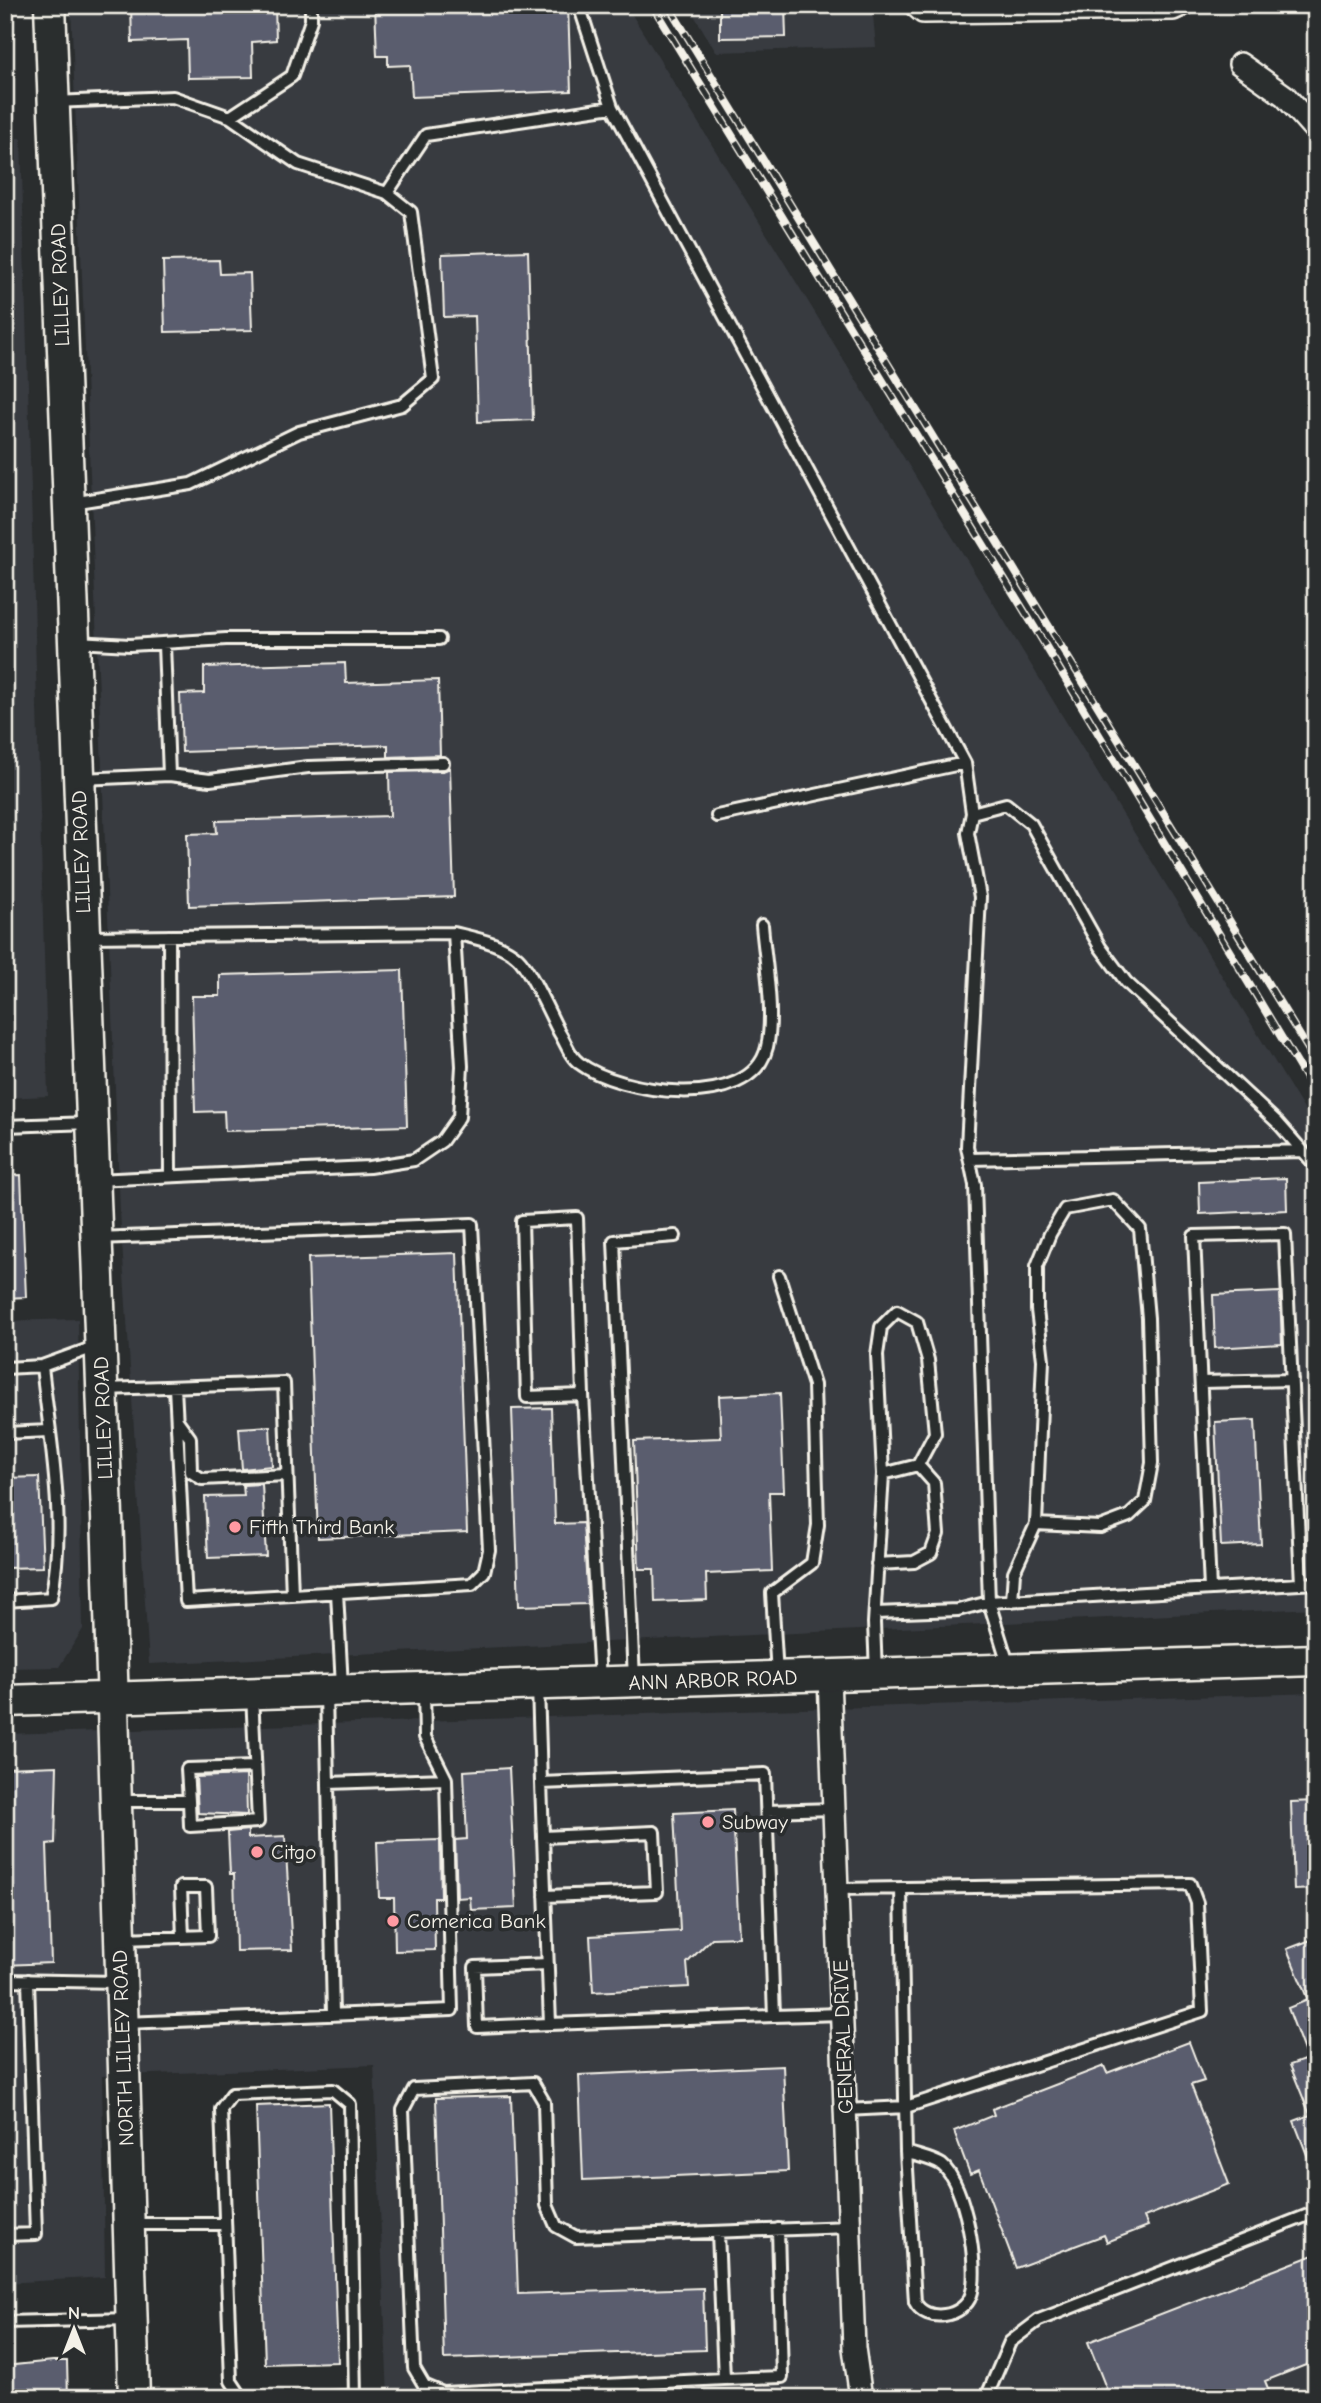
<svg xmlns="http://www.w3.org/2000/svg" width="1321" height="2403" viewBox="0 0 1321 2403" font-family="'Comic Neue',sans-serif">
	<rect width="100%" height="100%" fill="#2a2d2e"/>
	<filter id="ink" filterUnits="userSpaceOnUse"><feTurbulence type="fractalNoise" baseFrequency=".0143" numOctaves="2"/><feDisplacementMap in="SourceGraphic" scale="14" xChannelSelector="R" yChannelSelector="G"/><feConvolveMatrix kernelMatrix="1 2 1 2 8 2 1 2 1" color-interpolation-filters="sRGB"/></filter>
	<g filter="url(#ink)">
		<path fill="#383b41" d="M71,5h555l690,1124v479l-1167,56 -29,-453z
			M688,5h184l4,42 -160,5z
			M5,138h16l27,958 -43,2z
			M78,1319l5,310 -24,38 -54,1v-347z
			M1316,1693v705h-928l-14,-333 -272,11 3,201 -100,6v-549z"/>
		<path fill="#5a5d6e" stroke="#f4f1e8" stroke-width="2" d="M131,5h144l1,35 -24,2 1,35 -65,1 -1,-38 -55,2z
			M375,5l193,1 3,85 -159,6 -2,-32 -22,1v-10h-11z
			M720,5h65l1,32 -66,1z
			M528,251l5,169 -55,2 -3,-106 -31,1 -2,-63z
			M219,260l1,14 30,-1 2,57 -87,2 -2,-71z
			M345,663l1,20 92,-3 2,75 -52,2v-12l-206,7 -2,-58 24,-1v-26z
			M450,768l4,129 -265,9 -2,-72 30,-1 -1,-12 174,-5 -1,-44 54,-1z
			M402,970l5,156 -182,5 -1,-20 -29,1 -3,-116h28v-21z
			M21,1175l5,122 -21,1v-122z
			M1286,1178l1,32 -87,4 -1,-32z
			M457,1253l10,279 -149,6 -10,-280z
			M1280,1292l2,52 -67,4 -2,-53z
			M780,1393l4,99h-15l3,79 -66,3 1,26 -52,2 -1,-33h-15l-5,-128 87,-3 -2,-42z
			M551,1408l4,116 28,-1 5,81 -69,2 -7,-197z
			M1255,1420l6,124 -40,2 -6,-124z
			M270,1426l2,40 -30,3 -3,-41z
			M39,1477l4,90 -38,1v-90z
			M262,1484l4,72 -58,2 -3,-61 39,-1 -1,-11z
			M57,1766l-2,77 -8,1 4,119 -46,2v-197z
			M509,1768l7,140 -45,2 -1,-13 -13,1 -2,-58 12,-1 -3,-68z
			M246,1775l1,40 -49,-2 -2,-36z
			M1316,1801v88l-22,1 -3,-88z
			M733,1810l6,127 -27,1 -25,25 2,24 -96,5 -3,-56 90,-5 -6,-118z
			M248,1830v8l37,-2 7,114 -56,1 -2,-77h-4l-2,-42z
			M440,1840l1,58h-7l1,52 -40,1 -1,-53h-15l-2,-56z
			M1316,1938v234l-2,1 -20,-52 16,-6 -20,-50 17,-6 -19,-51 20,-8 -21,-51z
			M1189,2042l15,39 -13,4 38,99 -85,33 4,9 -41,16 -3,-7 -88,33 -37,-98 -9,4 -16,-43 40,-16 -2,-6 112,-43 3,7z
			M783,2066l5,105 -205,9 -4,-105z
			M511,2096l7,198 185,-6 2,62 -261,9 -8,-261z
			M329,2103l9,259 -73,2 -9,-258z
			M1316,2254v107l-51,20 7,17h-162l-22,-56z
			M53,2361h14l1,37h-63v-32z"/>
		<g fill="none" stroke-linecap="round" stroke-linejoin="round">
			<g stroke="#f4f1e8" stroke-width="16">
				<path id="lane" d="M579,5l33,102
					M54,102l119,-5 57,20 68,47 89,29 24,19 22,167 -31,26 -103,27 -108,52 -120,19
					M230,117l62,-41 19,-56v-15
					M387,193l39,-58 186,-28 353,656 -248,53
					M76,642l54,3 96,-6h213
					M164,644l5,131
					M965,763l7,50 -4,20 12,64 -13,250 8,38 14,417 20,65
					M81,779l88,-4 41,5 98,-13 135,-4
					M972,813l34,-9 25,20 69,123 26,35 152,141 38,43
					M169,936l1,240
					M87,937l367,-4c20,5 48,10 64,25 12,11 32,57 41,74 6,9 11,25 20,31 39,30 172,51 188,-16 8,-35 -2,-86 -5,-122
					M5,1126l86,-3
					M970,1159l333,-8
					M95,1180l274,-13 45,-7 28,-19 17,-24 3,-51 -8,-133
					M97,1238l375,-14 17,326 -5,22 -12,12 -180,11
					M5,1368l37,-2
					M1201,1382l91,-2
					M104,1389l180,-6 8,212 -106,6 -11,-214
					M583,1395l-6,-177 -55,3 5,176 56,-2 17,285
					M177,1420l13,18 1,34 11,7 85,-4
					M5,1433l44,-2
					M877,1564l37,-2 17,-9 7,-19 -4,-51 -16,-18
					M1210,1589l-16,-353 91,-2 16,350
					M337,1592l5,95
					M5,1601l46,-3c16,-76 -1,-156 -9,-232l55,-20
					M1012,1601l2,-29 22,-48 7,-164 -6,-50v-44l13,-32 15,-25 48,-9 27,29 8,89 4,145 -7,38 -16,15 -29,11 -64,-3
					M875,1613l83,-3 31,-8 327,-19
					M876,1673l-2,-50 9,-149 -6,-119 4,-28 16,-16 20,11 11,38 7,73 -17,32 -35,9
					M777,1675l-5,-82 40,-30 6,-38 -4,-140 -35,-109
					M634,1679l-20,-438 61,-5
					M538,1686l3,97 224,-9 9,242 68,-2
					M326,1692l7,323
					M328,1783l118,-4
					M541,1783l9,241 224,-8
					M118,1801h71l1,25 68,-4 -6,-128
					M189,1801l-2,-32 68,-2
					M767,1811l67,-2
					M543,1837l111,-5 3,60 -112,4
					M901,1888l5,264 9,150c11,22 49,15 56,-7 9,-26 -6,-112 -29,-130 -9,-6 -25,-9 -36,-13
					M837,1889l353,-5 7,19 5,108 -296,96 -61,3
					M123,1939l85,-3 -2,-49h-25l2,50
					M548,1964l-73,3 2,60 73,-3
					M5,1980l113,2
					M124,2023l328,-13 -6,-231 -21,-42 -1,-46
					M132,2224h93
					M718,2232l6,147 -281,14 -19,-8 -10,-17 -11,-258 11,-21 119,-6 11,19 3,103 9,21 20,11 274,-10
					M5,2235l31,-1 -8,-254
					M5,2322l125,-3
					M724,2379l58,-2 -4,-148
					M248,2398l-7,-2 -10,-15 -10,-272 11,-15 101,-4 17,14 5,294
					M303,2398l52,-2
					M986,2398l24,-56 29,-22 277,-108"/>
			</g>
			<g stroke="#f4f1e8" stroke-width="26">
				<path id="street" d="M915,5l8,7 250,-3 9,-4
					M1240,64l45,32 31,35
					M829,1676l25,672 7,50"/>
			</g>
			<g stroke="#f4f1e8" stroke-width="35">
				<path id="secondary" d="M50,5l58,1538 26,855
					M5,1701l1311,-41"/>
			</g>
			<use href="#lane" stroke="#2a2d2e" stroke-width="10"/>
			<use href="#street" stroke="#2a2d2e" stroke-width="21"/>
			<use href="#secondary" stroke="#2a2d2e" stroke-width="30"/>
			<g stroke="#f4f1e8" stroke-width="8">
				<path id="rail" d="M652,5l384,625 280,465
					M668,5l648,1057"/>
			</g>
			<use href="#rail" stroke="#2a2d2e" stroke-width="5" stroke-dasharray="16" stroke-linecap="butt"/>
		</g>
	</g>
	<g fill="#ff9aa2" stroke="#2a2d2e" stroke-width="2.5">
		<circle cx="235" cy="1527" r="7"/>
		<circle cx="708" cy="1822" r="7"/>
		<circle cx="257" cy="1852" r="7"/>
		<circle cx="393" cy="1921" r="7"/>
	</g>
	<g text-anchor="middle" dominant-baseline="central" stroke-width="7" stroke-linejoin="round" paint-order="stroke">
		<g font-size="21" fill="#f4f1e8" stroke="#2a2d2e">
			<text transform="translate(60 285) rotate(-92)">LILLEY ROAD</text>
			<text transform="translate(81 852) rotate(-92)">LILLEY ROAD</text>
			<text transform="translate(103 1418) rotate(-92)">LILLEY ROAD</text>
			<text transform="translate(713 1680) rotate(-2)">ANN ARBOR ROAD</text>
			<text transform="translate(843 2037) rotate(-92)">GENERAL DRIVE</text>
			<text transform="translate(123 2048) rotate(-92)">NORTH LILLEY ROAD</text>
		</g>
		<g font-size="21" fill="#f4f1e8" stroke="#2a2d2e" text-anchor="start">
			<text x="249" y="1527">Fifth Third Bank</text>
			<text x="722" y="1822">Subway</text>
			<text x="271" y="1852">Citgo</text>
			<text x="407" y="1921">Comerica Bank</text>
		</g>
	</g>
	<rect width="1321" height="2403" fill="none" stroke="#2a2d2e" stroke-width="28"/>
	<rect x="14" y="14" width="1293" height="2375" fill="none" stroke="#f4f1e8" stroke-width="2.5" filter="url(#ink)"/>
	<g transform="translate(74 2329)" stroke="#2a2d2e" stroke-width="5" paint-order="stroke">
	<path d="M0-5L12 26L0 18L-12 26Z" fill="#f4f1e8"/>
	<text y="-10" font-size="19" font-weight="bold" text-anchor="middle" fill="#f4f1e8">N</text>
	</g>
</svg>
